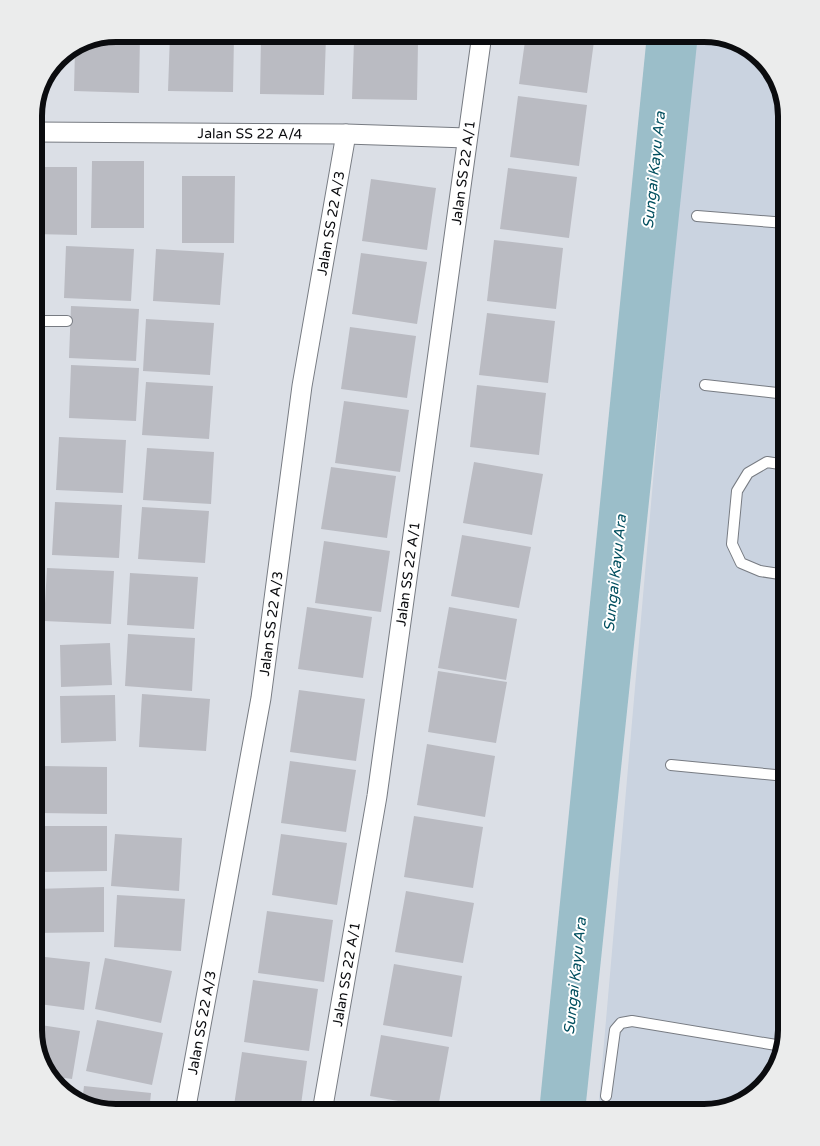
<svg xmlns="http://www.w3.org/2000/svg" width="820" height="1146" viewBox="0 0 820 1146" font-family="'Varela Round',sans-serif">
	<rect width="100%" height="100%" fill="#dbdfe6"/>
	<path fill="#cad3e0" d="M692,34h17l36,11 30,30 11,41v914l-11,41 -30,30 -41,11h-106z"/>
	<path fill="#9bbec9" d="M647,34h51l-113,1078h-46z"/>
	<path fill="#babbc2" d="M170,34l64,1 -1,57 -65,-1z
		M526,34h69l-8,59 -68,-9z
		M114,35h26l-1,58 -65,-2 1,-42z
		M261,36l65,1 -2,58 -64,-1z
		M354,41l64,1 -1,58 -65,-1z
		M518,96l69,9 -8,61 -69,-9z
		M92,161h52v67h-53z
		M34,167h43v68l-43,-1z
		M508,168l69,9 -8,61 -69,-9z
		M182,176h53l-1,67h-52z
		M371,179l65,9 -9,62 -65,-9z
		M494,240l69,8 -7,61 -69,-8z
		M66,246l68,3 -3,52 -67,-3z
		M156,249l68,4 -4,52 -67,-4z
		M361,253l66,9 -10,62 -65,-10z
		M71,306l68,3 -3,52 -67,-3z
		M487,313l68,8 -7,62 -69,-8z
		M146,319l68,4 -4,52 -67,-4z
		M350,327l66,9 -9,62 -66,-9z
		M71,365l68,3 -3,53 -67,-3z
		M146,382l67,4 -4,53 -67,-4z
		M477,385l69,8 -7,62 -69,-8z
		M344,401l65,9 -9,62 -65,-9z
		M59,437l67,3 -3,53 -67,-3z
		M147,448l67,4 -3,52 -68,-4z
		M474,462l69,12 -11,61 -69,-12z
		M331,467l65,9 -9,62 -66,-9z
		M55,502l67,3 -3,53 -67,-3z
		M142,507l67,4 -4,52 -67,-4z
		M462,535l69,12 -12,61 -68,-12z
		M324,541l66,10 -9,61 -66,-9z
		M47,568l67,3 -3,53 -67,-3z
		M130,573l68,4 -4,52 -67,-4z
		M307,607l65,10 -9,61 -65,-9z
		M449,607l68,12 -11,61 -68,-12z
		M128,634l67,4 -3,53 -67,-5z
		M110,643l2,42 -51,2 -1,-42z
		M438,671l69,11 -11,61 -68,-11z
		M299,690l66,9 -9,62 -66,-9z
		M142,694l68,5 -4,52 -67,-4z
		M115,695l1,46 -55,2 -1,-47z
		M427,744l68,12 -10,61 -68,-12z
		M290,761l66,9 -10,62 -65,-9z
		M42,766l65,1v47l-66,-1z
		M414,816l69,11 -10,61 -69,-11z
		M40,826h67v45l-67,1z
		M115,834l67,4 -3,53 -68,-5z
		M281,834l66,9 -10,62 -65,-10z
		M104,887v45l-69,1v-44z
		M406,891l68,12 -11,60 -68,-11z
		M117,895l68,4 -4,52 -67,-4z
		M267,911l66,9 -9,62 -66,-9z
		M45,957l45,5 -6,48 -45,-6z
		M105,958l67,13 -11,52 -66,-14z
		M394,964l68,12 -10,61 -69,-12z
		M253,980l65,9 -9,62 -65,-9z
		M97,1020l66,13 -11,52 -66,-14z
		M34,1024l46,7 -8,48 -22,-3 -5,-5 -11,-41z
		M381,1035l68,12 -11,61 -68,-12z
		M242,1052l65,9 -7,51h-67z
		M84,1086l67,7 -2,19h-38l-29,-9z"/>
	<g fill="none" stroke-linecap="round" stroke-linejoin="round">
		<g stroke="#777b82" stroke-width="12">
			<path id="service" d="M731,41h2
				M697,216l89,7
				M34,321h33
				M705,385l81,9
				M786,575l-26,-4 -19,-8 -9,-19 5,-53 11,-18 19,-11 19,3
				M671,765l115,11
				M606,1096l9,-66 6,-7 11,-2 150,25"/>
		</g>
		<g stroke="#777b82" stroke-width="21">
			<g id="minor">
				<path id="s1" d="M34,132l312,2 121,4"/>
				<path id="s2" d="M185,1112l76,-414 41,-312 44,-252"/>
				<path id="s3" d="M322,1112l55,-316 105,-762"/>
			</g>
		</g>
		<use href="#service" stroke="#fff" stroke-width="10"/>
		<use href="#minor" stroke="#fff" stroke-width="19"/>
	</g>
	<g text-anchor="middle" dominant-baseline="central" stroke-width="4" stroke-linejoin="round" paint-order="stroke">
		<g font-size="14" fill="#0b0c0f" stroke="#fff">
			<text stroke="none"><textPath href="#s1" startOffset="216">Jalan SS 22 A/4</textPath></text>
			<text stroke="none"><textPath href="#s3" startOffset="950">Jalan SS 22 A/1</textPath></text>
			<text stroke="none"><textPath href="#s2" startOffset="901">Jalan SS 22 A/3</textPath></text>
			<text stroke="none"><textPath href="#s3" startOffset="545">Jalan SS 22 A/1</textPath></text>
			<text stroke="none"><textPath href="#s2" startOffset="496">Jalan SS 22 A/3</textPath></text>
			<text stroke="none"><textPath href="#s3" startOffset="140">Jalan SS 22 A/1</textPath></text>
			<text stroke="none"><textPath href="#s2" startOffset="91">Jalan SS 22 A/3</textPath></text>
		</g>
		<g font-size="15" font-style="italic" fill="#024f5f" stroke="#fff">
			<text transform="translate(654 170) rotate(-84)">Sungai Kayu Ara</text>
			<text transform="translate(615 573) rotate(-84)">Sungai Kayu Ara</text>
			<text transform="translate(575 976) rotate(-84)">Sungai Kayu Ara</text>
		</g>
	</g>
	<path d="M0 0H820V1146H0ZM116 42H704A74 74 0 0 1 778 116V1030A74 74 0 0 1 704 1104H116A74 74 0 0 1 42 1030V116A74 74 0 0 1 116 42Z" fill="#ebecec" fill-rule="evenodd"/>
	<path fill="none" stroke="#0b0c0f" stroke-width="6" d="M116 42H704A74 74 0 0 1 778 116V1030A74 74 0 0 1 704 1104H116A74 74 0 0 1 42 1030V116A74 74 0 0 1 116 42Z"/>
</svg>
